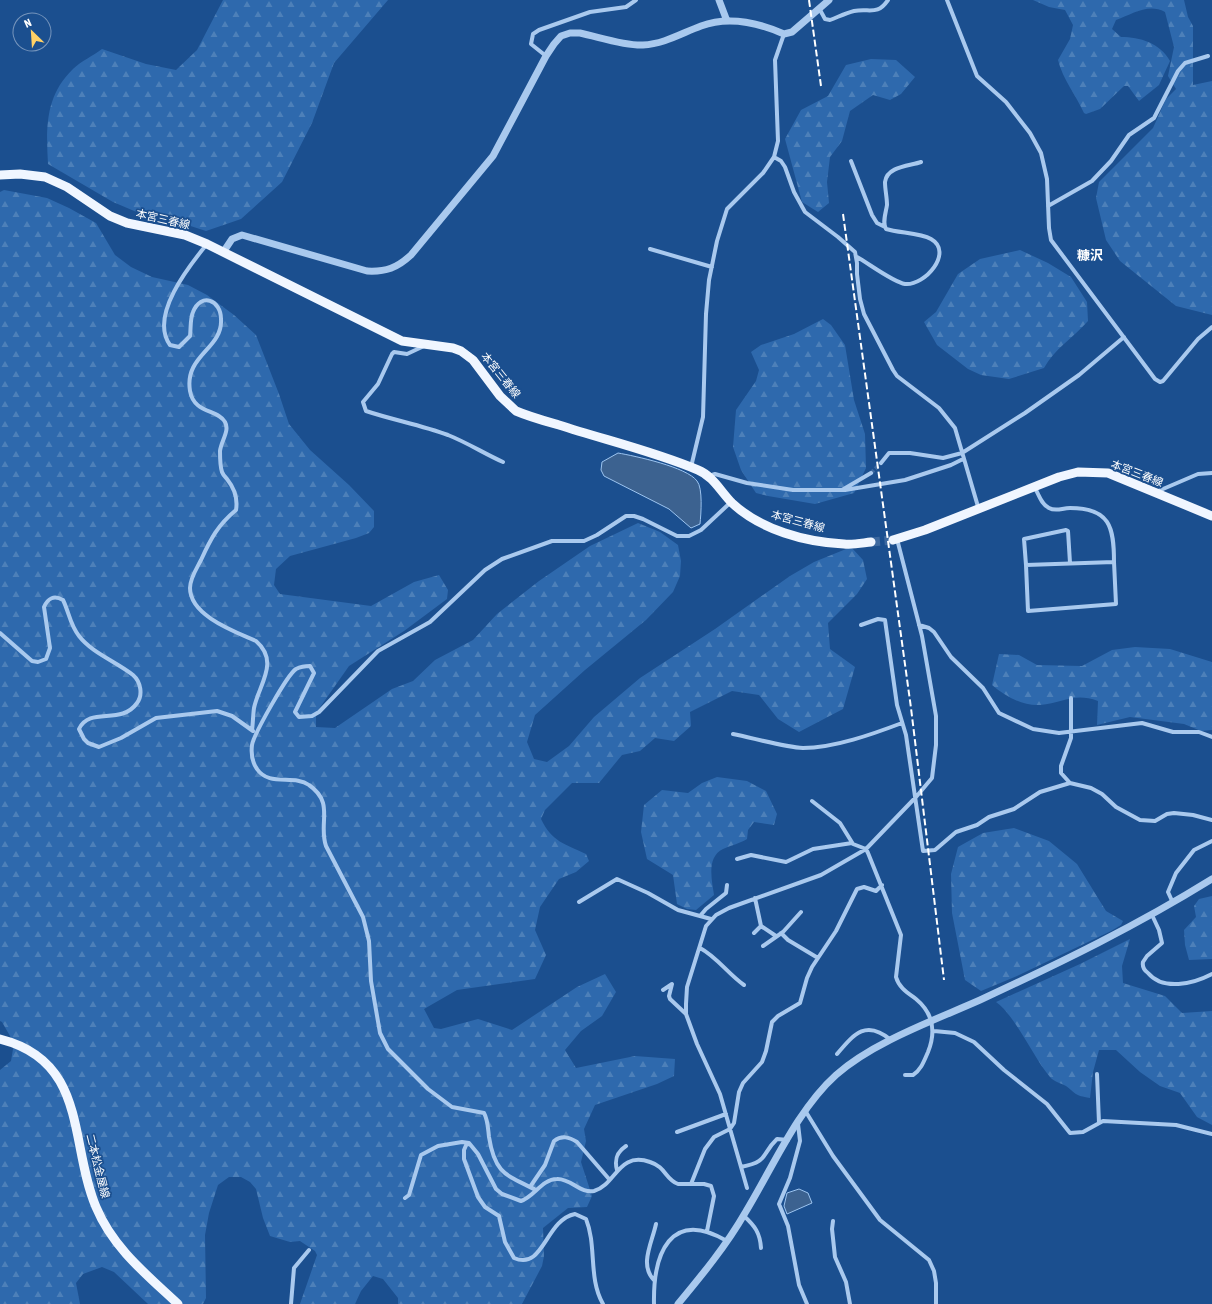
<svg xmlns="http://www.w3.org/2000/svg" width="1212" height="1304" viewBox="0 0 1212 1304" font-family="'Asap Condensed','Noto Sans JP',sans-serif">
	<defs>
		<pattern id="forest-firs" width="22" height="20" patternUnits="userSpaceOnUse"><rect width="22" height="20" fill="#2e69ad"/><path d="M5 1l3.5 6h-7zM16 11l3.5 6h-7z" fill="#4d80b9"/></pattern>
	</defs>
	<rect width="100%" height="100%" fill="#1b4f8f"/>
	<path fill="url(#forest-firs)" d="M223,0h165l-54,63 -22,60 -30,59 -41,37 -35,12 -40,-13 -27,-5 -26,-11 -65,-38c-2,-36 -3,-68 25,-95 8,-8 20,-13 29,-20l44,15 30,6 21,-20z
		M1033,0h151l4,17 5,9v59l19,-4v234l-36,-9 -56,-45 -14,-21 -10,-42 3,-16 54,-54 13,-29 10,-10 -8,-13 6,-29 -9,-35c-17,-9 -32,2 -49,8l-4,9 9,8c19,0 39,6 49,24l-11,24 -20,16 -11,-15h-4l-24,23 -14,5 -2,-1c-8,-18 -21,-33 -26,-53l12,-21 3,-14 -8,-15 -16,-3z
		M871,59l25,1 19,17 -14,17 -11,6 -17,-5 -23,16 -8,30 -12,16 -3,25 2,21 -11,9 -16,-10 -17,-63 16,-29 27,-14 18,-31z
		M4,190l43,8 22,10 27,15 19,32 16,12 21,10 36,8 19,10 27,20 22,20 23,59 10,30 21,26 39,35 25,26v16l-5,6 -13,5 -66,18 -14,13 -2,16 6,9 91,12 43,-24 25,-7 9,15 -1,9 -43,32 -55,35 -33,47v14l19,1 57,-39 21,-8 22,-21 38,-20 24,-26 42,-33 51,-35 48,-23 22,9 18,13 3,16 -1,15 -7,16 -27,28 -61,50 -50,45 -8,27 7,17 13,3 22,-16 25,-29 46,-39 75,-49 75,-53 24,-14 37,-15 12,13 4,19 -10,15 -29,29 2,26 25,18 -12,42 -44,23 -21,-13 -19,-24 -27,-4 -42,21 1,14 -17,15 -19,-3 -15,13 -18,4 -23,28h-27l-27,27 -4,9c11,23 24,25 45,35l3,7 -13,11 -17,7 -19,28 -5,23 11,25 -11,24 -78,11 -33,19 10,19 7,1 37,-10 34,11 65,-43 28,-13 11,18 -14,24 -21,15 -16,19 11,18 59,-12 40,3 -1,17 -17,8 -62,21 -11,24 2,12 -5,21 11,34 -5,11 -19,1 -25,20 1,28 -2,10 -20,38h-124v-6l-15,-19 -10,-3 -12,15 -6,13h-55l17,-49 -2,-4 -15,-10 -10,1 -20,-6 -7,-18 -7,-29 -6,-7 -9,-5h-12l-11,8 -9,28 -4,22 1,63 -3,6h-55l-34,-32 -12,-5 -19,7 -7,9 4,21h-80v-234l11,-9 3,-18 -12,-21 -2,-1v-829z
		M1020,250l28,13 23,14 16,25 1,19c-14,16 -34,28 -44,47l-35,11 -28,-4 -13,-6 -31,-24 -13,-23 12,-10 22,-38 22,-15z
		M823,319l8,6 14,20 9,55 11,34 1,34 -12,25 -39,11 -47,-8 -12,-3 -15,-23 -8,-23 3,-37 20,-29 3,-11 -8,-18 10,-7 33,-11z
		M1135,647l35,2 42,13v68l-11,1 -17,-7 -54,-7 -33,8 1,-24c-24,-9 -35,2 -58,4 -18,1 -35,-9 -48,-20l7,-31 20,1 18,10 45,1 30,-16z
		M717,777l30,4 19,10 11,23 -3,11 -20,-3 -6,8 -1,9c-8,5 -16,6 -24,10 -17,8 -11,32 -9,46l-18,15 -9,-1 -10,-5 -4,-29 -26,-16 -6,-27 3,-27 18,-15 26,3 14,-10z
		M1014,828l35,13 28,23 29,47 17,10 -2,4 -10,6 -94,45 -36,15 -16,-11 -13,-67 -1,-39 7,-27 25,-14z
		M1212,896v63l-23,1 -4,-15 -1,-15 12,-13 -2,-11 5,-7z
		M1130,939l-8,27 1,17 42,13 17,17 30,-2v114l-15,-8 -17,-24 -20,-7 -20,-14 -24,-22h-17l-6,22 -3,26c-16,-3 -12,-3 -24,-12 -5,-3 -12,-4 -16,-9 -17,-20 -35,-62 -54,-75l84,-38z"/>
	<path fill="#3c6290" stroke="#9cc4f0" d="M618,453c17,3 69,14 79,28 6,7 4,33 3,43l-9,4 -22,-19 -65,-33 -3,-6 1,-8z
		M799,1189l9,4 4,10 -25,11 -3,-8 3,-13z"/>
	<g fill="none" stroke-linecap="round" stroke-linejoin="round">
		<path stroke="#3d69a0" stroke-width="4" stroke-dasharray="4 2" stroke-linecap="butt" d="M871,473l10,-10"/>
		<path stroke="#3d69a0" stroke-width="9" stroke-dasharray="9 4.5" stroke-linecap="butt" d="M871,542l22,-2"/>
		<path stroke="#a9c9ee" stroke-width="4" d="M947,0l30,76 29,26 24,31 11,20 6,26 2,49 2,12 104,139 5,3 3,-1 35,-42 14,-12
			M819,8l6,11 5,1c8,-3 16,-7 24,-9 16,-3 23,5 34,-11
			M546,56l-15,-12 2,-10 6,-4 51,-18 36,-5 10,-7
			M774,157l7,4 4,6 9,25 11,20 33,25 17,15 2,11v11l3,25 4,15 29,56 4,6 42,32 16,20 24,82
			M851,161l21,54 5,8 8,4
			M1048,206l44,-25 19,-20 18,-26 25,-17 24,-47 7,-8 23,-7
			M207,244c-18,22 -58,72 -37,101l9,2 11,-11c1,-8 0,-17 3,-24 8,-20 28,-12 28,7 2,30 -37,36 -31,72 4,23 28,18 35,31 5,9 -4,19 -5,29 0,6 0,15 2,21 1,3 3,5 5,7 8,10 11,19 9,31 -18,15 -25,28 -35,50 -4,8 -11,18 -11,28 0,28 46,44 66,53 24,21 3,43 -2,67 -1,7 -1,15 -2,22
			M650,249l62,18
			M857,257c11,6 36,25 48,27 20,2 49,-32 26,-45 -11,-6 -32,-6 -45,-10 -4,-6 0,-17 1,-24 0,-8 -2,-15 -2,-23 2,-16 25,-16 36,-20
			M424,346l-17,8 -13,-2 -2,2 -14,30 -15,18 3,9c27,9 55,14 82,24 20,8 37,19 55,27
			M881,463l8,-10h21l33,5 19,-5 63,-40 54,-38 45,-38
			M691,467l12,-50 3,-103 3,-34 8,-39 10,-32 36,-36 11,-16 4,-16 -3,-81 9,-26
			M709,476l6,-2 32,9 46,7h52l60,-10 46,-15 12,-6
			M1035,488c4,7 6,16 14,20 7,4 13,0 21,0 40,0 44,19 44,54l-88,3 2,46 88,-7 -2,-42
			M842,490l29,-17
			M1156,492l42,-18 14,-1
			M1026,565l-2,-26 42,-9 2,1 2,32
			M861,625l17,-6 7,1 12,85 9,30 17,116 12,-1 21,-18 21,-7 12,-8 25,-8 26,-17 30,-9 21,5 11,6 14,13 24,13 15,1 12,-7 7,-1 19,2 19,5
			M919,625l10,3 5,4 17,25 32,31 16,25 34,16 26,4 83,-10 31,9h26l13,5
			M0,633l32,28 6,1 8,-3 4,-11 -6,-41c4,-9 10,-12 19,-7 6,12 7,25 16,36 13,17 38,26 54,39 8,7 10,20 4,28 -16,23 -47,3 -58,26l5,10 4,4 11,4 22,-9 35,-20 61,-7 15,5 21,15
			M733,734c20,4 51,13 70,14 31,0 70,-14 99,-25
			M1070,783l-9,-10v-7l10,-28v-40
			M812,801l28,22 13,21 13,5 2,4 33,82 -5,42c3,11 12,16 20,22 18,15 20,33 12,53 -4,9 -7,18 -15,23h-8
			M737,859l14,-4 35,7 27,-13 39,-6
			M755,898l6,28 15,10
			M579,902l38,-23 31,14 30,17 33,9
			M1173,903l-5,-11 8,-19 18,-23 18,-9
			M1152,915l7,15 3,13 -15,13 -4,6c-1,5 1,8 5,11 15,18 45,11 64,1
			M700,916l6,-7 20,-16 1,-8
			M754,933l7,-7
			M781,933l7,7 30,18
			M763,946l20,-14 18,-20
			M700,948c17,9 28,26 44,37
			M663,990l9,-6 -3,12 1,3 16,15
			M934,1031l21,2 19,9 30,28 43,34 23,29 13,-1 20,-11 73,4 36,9
			M837,1054c17,-20 29,-35 54,-14
			M1097,1074l2,49
			M806,1112l27,44 47,64 49,40 5,11 2,12v21
			M798,1124l2,17 -10,37 -11,26 9,22 11,59 8,19
			M677,1132l49,-18
			M788,1140l-11,-1c-16,15 -8,23 -36,28l-21,-73 -23,-50 -11,-30v-10l1,-17 19,-61 10,-11 13,-7 92,-33 45,-26 50,-52 16,-19 4,-33v-29l-14,-80 -25,-97
			M467,1143l-3,7v9l14,38 7,10 14,9 6,26 9,16c30,13 31,-38 61,-44l11,5c11,27 2,59 17,85
			M741,1167l6,21
			M617,1170c-3,-11 0,-18 9,-24
			M691,1184l14,-35 9,-12 16,-8 4,-6 5,-31 4,-9 19,-21 4,-11 6,-29 6,-6 22,-13 7,-25 5,-11 24,-36 21,-42 7,-2 12,4 6,-6
			M530,1187l15,-22 9,-24c8,-6 15,-4 23,1l32,37
			M536,1190c-29,-15 -41,-15 -47,-53 -1,-8 -1,-17 -5,-24l-32,-6 -24,-18 -40,-40 -8,-16 -9,-52 -2,-40 -6,-24 -37,-71c-8,-23 9,-43 -17,-61 -15,-11 -40,2 -52,-16 -5,-7 -6,-16 -5,-24 2,-11 35,-70 44,-76 4,-2 10,-3 14,-3l4,7 -19,39 4,5 13,-1 7,-4 59,-61 52,-29 55,-52 17,-11 50,-18h32l13,-6 29,-19h8l9,3 34,17h12l12,-6 30,-28
			M405,1198l4,-3 12,-40 17,-9 24,-4 7,1 9,11 18,35 6,5 19,7c13,-4 21,-22 36,-22 13,-1 24,15 37,12 22,-6 24,-40 56,-29 16,5 15,17 28,22h26l7,2 3,10 -7,35
			M744,1216c11,10 16,17 17,32
			M833,1221l-1,8 3,28 11,25 4,22
			M654,1280c-15,-15 -2,-37 2,-56
			M291,1304l3,-36 15,-18
			M654,1304c-1,-50 16,-96 73,-63"/>
		<path stroke="#a9c9ee" stroke-width="7" d="M719,0l8,21
			M224,251l8,-12 10,-4 125,36c19,1 30,-3 44,-16l82,-99 53,-100 8,-12 7,-8 9,-3h10c19,4 45,13 63,12 21,-1 39,-12 58,-19 27,-10 58,-3 83,8l8,-2 37,-32
			M678,1304c24,-29 48,-58 67,-91 27,-44 52,-103 91,-138 37,-33 99,-55 144,-75 80,-37 158,-75 232,-121"/>
		<path stroke="#f0f6ff" stroke-width="9" d="M0,175l20,-1 25,3 22,10 43,29 17,7 58,12 22,9 195,97 51,7 8,3 12,9 27,36 16,15c14,6 29,10 43,14 46,15 94,26 139,45 15,6 23,22 34,33 29,27 73,39 112,41 9,1 18,-1 27,-2
			M893,540l32,-10 134,-53 19,-5 30,1 104,43
			M0,1039c88,22 69,104 96,168 17,41 51,68 82,97"/>
		<path stroke="#fff" stroke-width="2" stroke-dasharray="7 3" stroke-linecap="butt" d="M809,0l12,86
			M843,214l68,494 33,272"/>
	</g>
	<g text-anchor="middle" dominant-baseline="central" stroke-width="3.5" stroke-linejoin="round" paint-order="stroke">
		<g font-size="11" fill="#fff" stroke="#1b4f8f">
			<text transform="translate(163 219) rotate(13)">本宮三春線</text>
			<text transform="translate(501 375) rotate(51)">本宮三春線</text>
			<text transform="translate(1137 473) rotate(21)">本宮三春線</text>
			<text transform="translate(798 521) rotate(15)">本宮三春線</text>
			<text transform="translate(98 1166) rotate(76)">二本松金屋線</text>
		</g>
		<g font-size="13" font-weight="bold" fill="#fff" stroke="#1b4f8f">
			<text x="1090" y="255">糠沢</text>
		</g>
	</g>
	<g transform="translate(32 32) rotate(335)"><circle r="19" fill="#1b4f8f" stroke="#7695bc"/>
	<path d="M0-3L7 15L0 10L-7 15Z" fill="#ffd166"/>
	<text y="-6" font-size="11" font-weight="bold" text-anchor="middle" fill="#ffffff">N</text>
	</g>
</svg>
